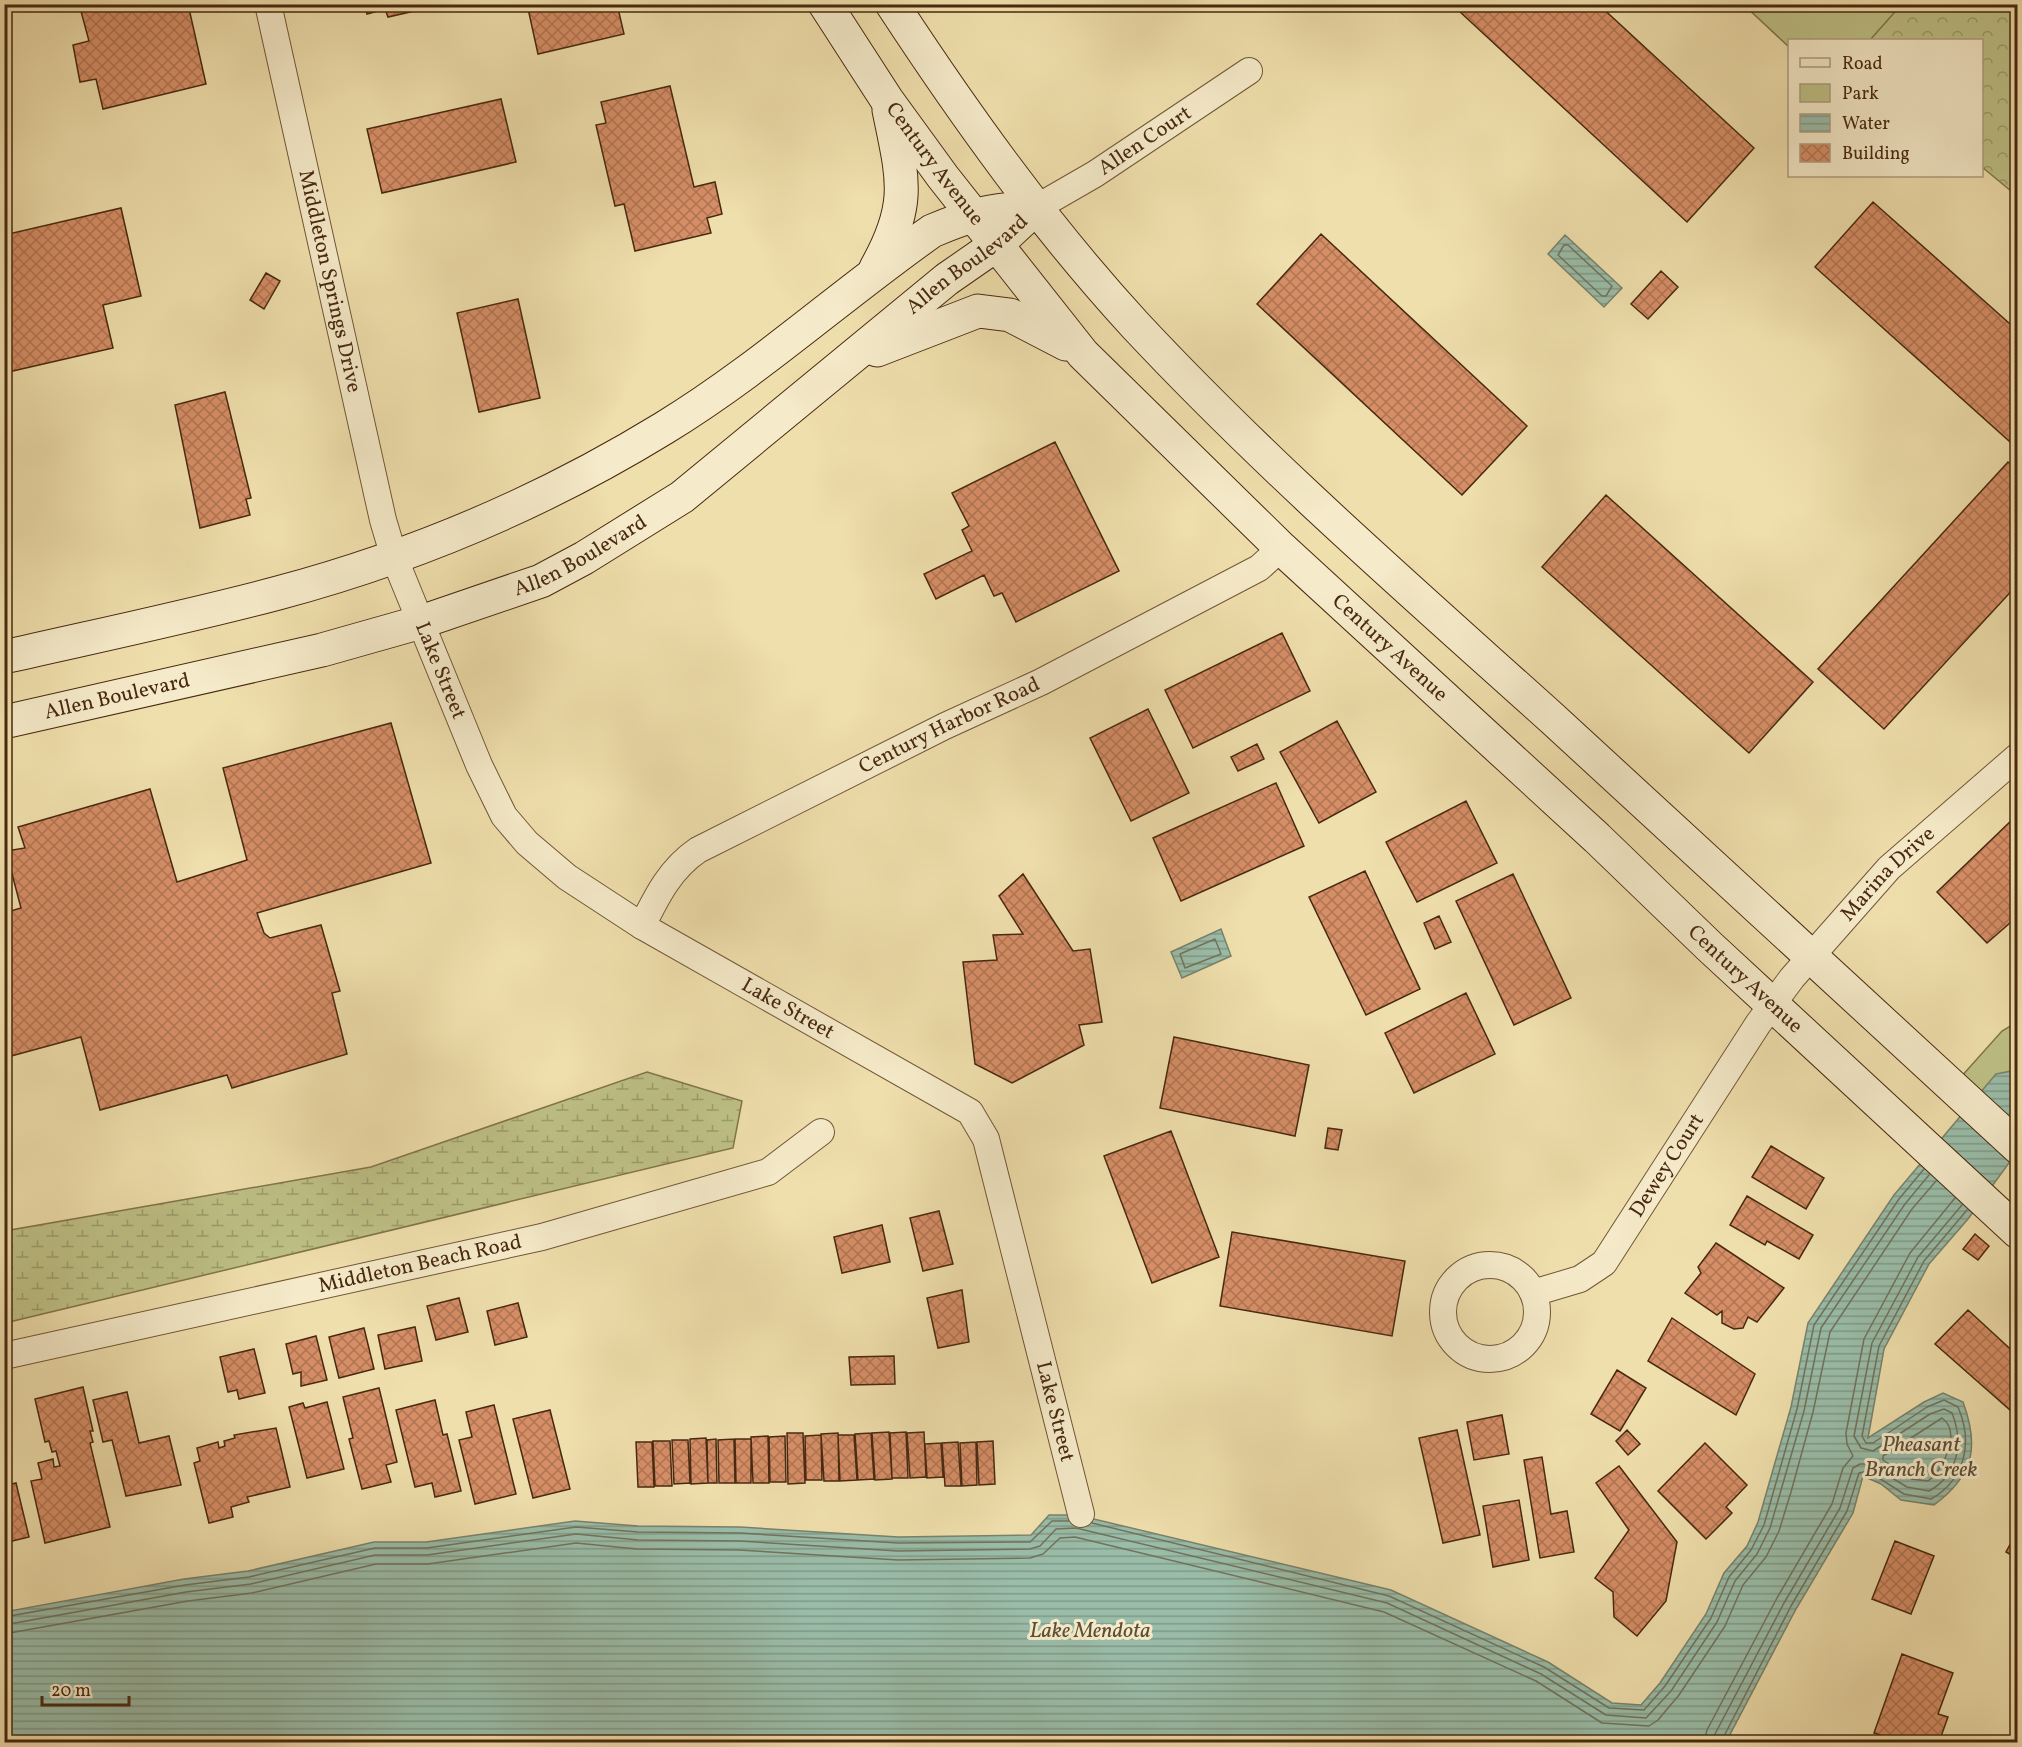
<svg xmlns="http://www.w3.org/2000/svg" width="2022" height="1747" viewBox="0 0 2022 1747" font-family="Vollkorn,serif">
	<defs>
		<pattern id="forest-crowns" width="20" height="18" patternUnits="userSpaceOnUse" patternTransform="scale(1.5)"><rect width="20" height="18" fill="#bec186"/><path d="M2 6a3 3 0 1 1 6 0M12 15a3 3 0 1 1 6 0" fill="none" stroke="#9c9d6c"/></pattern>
		<pattern id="wetland-marsh" width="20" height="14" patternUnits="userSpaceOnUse" patternTransform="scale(1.5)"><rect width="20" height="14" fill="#bec186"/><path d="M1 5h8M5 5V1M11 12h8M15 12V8" fill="none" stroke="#9c9d6c"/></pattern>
		<pattern id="water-rules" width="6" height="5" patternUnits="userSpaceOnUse" patternTransform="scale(1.5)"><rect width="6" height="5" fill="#9abda9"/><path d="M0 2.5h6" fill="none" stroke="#809a88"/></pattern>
		<pattern id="building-cross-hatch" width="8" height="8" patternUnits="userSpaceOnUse" patternTransform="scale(1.5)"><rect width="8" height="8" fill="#d68e66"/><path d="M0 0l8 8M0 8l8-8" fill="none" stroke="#b07453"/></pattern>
	</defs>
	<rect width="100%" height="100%" fill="#efdfac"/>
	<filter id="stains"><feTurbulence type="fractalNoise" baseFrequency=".00333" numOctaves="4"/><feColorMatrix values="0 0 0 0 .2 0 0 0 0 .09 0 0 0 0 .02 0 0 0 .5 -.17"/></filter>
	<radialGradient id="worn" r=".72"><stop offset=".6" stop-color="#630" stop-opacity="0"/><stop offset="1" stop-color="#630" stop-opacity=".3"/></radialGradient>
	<path fill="url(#forest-crowns)" stroke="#83754b" stroke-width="1.5" d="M1782,5h235v191l-35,-29v-127h-156z"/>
	<path fill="url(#wetland-marsh)" stroke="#83754b" stroke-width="1.5" d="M647,1072l95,29 -9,47 -728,175v-92l366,-64z"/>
	<path fill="#bec186" stroke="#83754b" stroke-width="1.5" d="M1744,5h157l-31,35h-80l-1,7z
		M2017,1022v125l-65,-60 50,-56z"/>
	<path fill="url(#water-rules)" stroke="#79826c" stroke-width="1.5" d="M1565,235l57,53 -18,19 -56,-53z
		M1221,929l10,27 -49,22 -11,-26z
		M2017,1070v82l-49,67 -39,45 -45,85 -16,89 56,-36 19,-9 20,9c17,46 10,74 -29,103l-33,-5 -20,-16 -18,-8 -10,37 -57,96 -70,133h-1721l-1,-130 180,-33 64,-8 126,-29h52l149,-21 63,5 102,1 158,10 133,-2 18,-20h28l314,75 157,72 64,41 29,2 19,-22 46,-69 18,-41 23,-27 11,-24 33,-115 17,-84 86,-128 102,-121z"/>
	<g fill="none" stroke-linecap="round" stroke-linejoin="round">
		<path stroke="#71735c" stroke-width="1.5" d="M1564,245h4l44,41 -6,10h-4l-44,-41z
			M1215,939l6,15 -36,14 -5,-14z
			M1942,1418c20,14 1,52 -14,63l-17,-2 -28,-19v-4z
			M1092,1523l297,73 155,71 65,41 35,2 21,-24 46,-68 18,-41 22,-27 13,-25 33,-116 17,-84 85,-126 25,-30
			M4,1617l181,-32 64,-8 126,-29h52l149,-21 62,5 102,1 158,10 132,-1 22,-21h17
			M4,1625l182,-33 65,-8 124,-29h52l149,-21 62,6 102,1 158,10 132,-2 10,-3 16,-17 20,-1 311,75 154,71 65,41 40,3 25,-27 46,-69 18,-41 22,-27 13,-26 34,-117 17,-83 84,-124 24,-29
			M4,1634l184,-33 64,-8 124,-29h52l148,-21 61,6 102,1 159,10 132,-2 13,-4 17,-16 15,-1 309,75 152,69 66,42 47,3 9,-6 21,-25 46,-69 18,-41 23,-28 13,-26 12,-39 22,-80 17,-80 82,-123 24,-28
			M1704,1742l3,-12 70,-132 55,-94 11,-36 10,-12 -6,-12 -1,-11 18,-94 46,-86 45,-55
			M1713,1742l2,-8 69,-131 56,-95 13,-40 7,-4h9l38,23 22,4c29,-16 35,-48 23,-78l-8,-4 -14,5 -57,37 -12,-3 -7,-12 18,-93 46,-86 44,-52
			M1721,1742l70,-136 56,-95 12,-38 9,-2 36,23 27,5c35,-20 42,-57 27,-92l-14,-7 -17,7 -54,36h-7l-4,-7 17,-90 45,-85 43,-51"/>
	</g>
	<path fill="url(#building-cross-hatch)" stroke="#482910" stroke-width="1.5" d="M79,4h109l18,80 -103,25 -7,-30 -16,3 -7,-37 16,-4z
		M364,4h61l-2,5 -35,8 -3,-8 -18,5z
		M527,4h90l7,30 -86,20z
		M1465,4h133l156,144 -67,74 -228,-211z
		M670,86l24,101 21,-5 7,32 -15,4 4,15 -76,18 -11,-47 -9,2 -19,-81 10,-2 -5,-21z
		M501,99l15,63 -134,31 -15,-64z
		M1873,202l145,129v118l-203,-182z
		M121,208l20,88 -38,9 10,43 -109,25v-138z
		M1321,234l206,192 -65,69 -205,-191z
		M1661,271l17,16 -30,32 -17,-15z
		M266,273l14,8 -16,28 -14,-9z
		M518,299l22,99 -61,14 -22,-99z
		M225,392l26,106 -5,1 4,16 -50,13 -25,-123z
		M1055,442l64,129 -103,51 -14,-29 -8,3 -10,-21 -48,24 -12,-25 48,-23 -10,-21 7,-4 -17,-33z
		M2008,462l10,8v114l-134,145 -66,-60z
		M1606,495l207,187 -64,71 -207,-186z
		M1282,633l28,58 -117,57 -28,-58z
		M1148,709l41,84 -58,28 -41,-83z
		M1337,721l39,71 -57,31 -39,-71z
		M391,723l40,140 -174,50 7,20 6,5 51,-13 19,66 -8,2 15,61 -115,34 -5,-13 -127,35 -19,-73 -77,21v-145l17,-5 -15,-57 19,-3 -7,-21 132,-38 27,93 70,-22 -24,-92z
		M1257,744l7,15 -26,12 -7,-14z
		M1276,783l28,63 -123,55 -28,-63z
		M1466,801l31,62 -80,39 -31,-60z
		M2015,817l3,3v96l-31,27 -50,-51z
		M1365,871l55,118 -54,26 -57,-118z
		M1023,874l50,77 17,-2 12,73 -23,3 5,20 -72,38 -37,-19 -12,-102 34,-2 -4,-25 30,-1 -24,-38z
		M1513,874l58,124 -57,27 -58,-124z
		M1439,916l12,26 -16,7 -11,-26z
		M1466,993l29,61 -81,39 -29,-60z
		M1174,1037l135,28 -14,71 -135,-28z
		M1328,1128l14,2 -4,20 -13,-2z
		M1171,1131l48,126 -67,26 -48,-127z
		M1771,1146l53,32 -18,31 -54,-32z
		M1747,1196l66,39 -14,24 -32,-18 -2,4 -35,-20z
		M939,1211l14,53 -30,7 -13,-53z
		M882,1225l8,37 -48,11 -8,-36z
		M1232,1232l173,29 -13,75 -172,-30z
		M1975,1234l14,12 -11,14 -15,-11z
		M1716,1243l68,45 -27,34 -9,-5 -5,11 -9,1 -12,-6v-12l-5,4 -32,-22 16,-20 -3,-6z
		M962,1290l7,52 -31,6 -11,-50z
		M459,1298l9,34 -32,8 -9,-34z
		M518,1303l9,34 -32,8 -8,-34z
		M1968,1310l50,46v61l-83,-73z
		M1672,1318l83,56 -19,41 -88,-54z
		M415,1327l7,34 -37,8 -7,-34z
		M364,1328l10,41 -35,9 -10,-41z
		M316,1336l11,44 -26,6v-14l-8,2 -7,-30z
		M254,1349l11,44 -26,6 -2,-9 -9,2 -8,-35z
		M894,1356l1,28 -44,1 -2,-28z
		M1617,1370l29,18 -26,43 -29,-17z
		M83,1387l10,44h-3l3,11 -3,1 20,84 -65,16 -14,-62 11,-2 -4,-16 15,-4 1,8 6,-1 -4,-15 -4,1 -3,-11 -4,1 -10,-43z
		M379,1388l18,74 -11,3 5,17 -29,7 -13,-50 4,-1 -10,-41z
		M127,1392l12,51 30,-7 12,49 -55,11 -14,-56 -9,2 -10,-42z
		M435,1400l8,35 4,-1 14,57 -26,6 -3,-14 -17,4 -19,-77z
		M327,1402l17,67 -37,9 -18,-71 14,-4 2,5z
		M494,1405l22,89 -41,10 -16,-64 13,-3 -6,-25z
		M550,1410l20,79 -37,9 -20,-79z
		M4,1413l7,28 -7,2z
		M1502,1415l7,39 -35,6 -7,-38z
		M276,1428l14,59 -43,10 2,5 -18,5 2,10 -24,6 -15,-60 6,-2 -3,-13 21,-6 1,6 6,-2 -1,-5 11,-3 -1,-3z
		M1457,1430l23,105 -37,8 -24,-105z
		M1627,1430l13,14 -12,11 -12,-14z
		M889,1432l3,47 -17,1 -3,-47z
		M906,1432l2,46h-16l-2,-45z
		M924,1432l2,45 -16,1 -3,-45z
		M787,1433h16l2,50 -17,1z
		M838,1433l1,48h-15l-3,-47z
		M871,1433l3,46 -16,1 -3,-46z
		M821,1435l1,45h-16l-1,-44z
		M838,1435h16l3,45 -17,1z
		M768,1436l1,47h-16l-2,-46z
		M785,1436l1,46h-16l-1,-45z
		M706,1438l2,45 -17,1 -1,-45z
		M716,1439l1,44h-9l-1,-43z
		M734,1439l1,44h-16l-1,-43z
		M735,1439h16v44h-15z
		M672,1440h16l2,43 -16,1z
		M653,1441h17l2,45h-17z
		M993,1441l2,43 -16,1 -2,-43z
		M636,1442h16l2,45h-16z
		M958,1442l3,44h-16l-3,-43z
		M976,1442l1,43 -15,1 -2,-43z
		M941,1443l2,34 -16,1 -2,-34z
		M1705,1443l42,42 -21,22 6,6 -26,26 -48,-48z
		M1542,1457l9,57 16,-3 7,41 -34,6 -16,-98z
		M1619,1466l58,76 -11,59 -29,35 -23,-19 -1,-25 -18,-14 34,-48 -33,-47z
		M16,1483l13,54 -25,6v-57z
		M1519,1500l10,60 -36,7 -10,-61z
		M2018,1530v29l-12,-7z
		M1895,1541l39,15 -23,58 -39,-15z
		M1902,1654l51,19 -15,41 10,3 -9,25h-38l-27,-9z"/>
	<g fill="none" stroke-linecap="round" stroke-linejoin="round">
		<g stroke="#725637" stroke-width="28">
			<g id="street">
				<path id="s1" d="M268,4l115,516 11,37 85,208 25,51 23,27 40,34 75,49 328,186 16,27 95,375"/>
				<path id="s2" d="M1036,208l59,-34 154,-103"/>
				<path id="s3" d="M642,926c15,-30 28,-57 56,-76l247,-124 96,-44 218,-114 22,-20"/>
				<circle cx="1490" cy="1312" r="47"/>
				<path id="s4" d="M1533,1293l47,-14 24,-16 154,-239 34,-46 97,-110 129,-112"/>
				<path id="s5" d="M4,1356l538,-119 226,-65 53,-40"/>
			</g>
		</g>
		<g stroke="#482910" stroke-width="35">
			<g id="secondary">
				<path id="s6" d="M825,4l62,96 56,77 140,177 198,194 316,290 112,108 309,286"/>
				<path d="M892,4c74,113 153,223 244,322 131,140 276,266 418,394 155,141 309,284 464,427"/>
				<path d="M876,268c36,-64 27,-89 13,-158"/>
				<path d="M877,350l101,-39 32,4 56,29"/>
				<path d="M4,657c92,-21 184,-40 274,-64 135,-36 267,-92 386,-165 95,-58 177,-133 268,-197 40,-17 60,-22 104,-23"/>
				<path id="s7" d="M4,722l318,-72 99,-28 120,-41 43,-23 98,-61 265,-218 49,-34 40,-37"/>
			</g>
		</g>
		<use href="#street" stroke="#f5eac9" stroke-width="26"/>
		<use href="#secondary" stroke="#f5eac9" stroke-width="33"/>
	</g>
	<g text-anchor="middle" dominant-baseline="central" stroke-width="6" stroke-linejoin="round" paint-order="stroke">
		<g font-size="21" fill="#482910" stroke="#f5eac9">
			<text stroke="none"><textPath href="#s2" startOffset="128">Allen Court</textPath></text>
			<text stroke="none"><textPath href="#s6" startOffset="194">Century Avenue</textPath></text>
			<text stroke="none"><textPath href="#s7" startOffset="1088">Allen Boulevard</textPath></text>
			<text stroke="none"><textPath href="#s1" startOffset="284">Middleton Springs Drive</textPath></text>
			<text stroke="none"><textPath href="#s7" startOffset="602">Allen Boulevard</textPath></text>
			<text stroke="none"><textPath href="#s6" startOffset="860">Century Avenue</textPath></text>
			<text stroke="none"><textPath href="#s1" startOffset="690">Lake Street</textPath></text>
			<text stroke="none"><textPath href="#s7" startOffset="116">Allen Boulevard</textPath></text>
			<text stroke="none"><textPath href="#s3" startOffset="376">Century Harbor Road</textPath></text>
			<text stroke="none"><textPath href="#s4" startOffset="561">Marina Drive</textPath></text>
			<text stroke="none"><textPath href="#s6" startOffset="1346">Century Avenue</textPath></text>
			<text stroke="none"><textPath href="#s1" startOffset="1194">Lake Street</textPath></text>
			<text stroke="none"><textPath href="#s4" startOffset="194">Dewey Court</textPath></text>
			<text stroke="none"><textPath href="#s5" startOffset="426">Middleton Beach Road</textPath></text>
			<text stroke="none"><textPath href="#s1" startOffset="1716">Lake Street</textPath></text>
		</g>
		<g font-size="22" font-style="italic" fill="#5c4e36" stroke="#f5eac9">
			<text x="1921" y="1445">Pheasant<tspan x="1921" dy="25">Branch Creek</tspan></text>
			<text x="1090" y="1631">Lake Mendota</text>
		</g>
	</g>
	<rect width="2022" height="1747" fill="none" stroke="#efdfac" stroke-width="24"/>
	<rect x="6" y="6" width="2010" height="1735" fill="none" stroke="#482910" stroke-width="3"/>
	<rect x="12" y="12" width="1998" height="1723" fill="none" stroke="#482910" stroke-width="1.5"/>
	<rect x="1788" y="39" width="195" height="138" fill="#f5eac9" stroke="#b09d7f" stroke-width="1.5"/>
	<rect x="1800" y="58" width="30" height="9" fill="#f5eac9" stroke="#b09d7f" stroke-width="1.5"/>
	<text x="1842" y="69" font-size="18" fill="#482910">Road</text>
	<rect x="1800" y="84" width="30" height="18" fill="#bec186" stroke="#b09d7f" stroke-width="1.5"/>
	<text x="1842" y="99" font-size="18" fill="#482910">Park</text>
	<rect x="1800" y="114" width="30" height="18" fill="url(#water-rules)" stroke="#b09d7f" stroke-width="1.5"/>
	<text x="1842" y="129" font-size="18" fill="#482910">Water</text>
	<rect x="1800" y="144" width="30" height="18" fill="url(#building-cross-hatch)" stroke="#b09d7f" stroke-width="1.5"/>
	<text x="1842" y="159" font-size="18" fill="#482910">Building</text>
	<path d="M42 1696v9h87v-9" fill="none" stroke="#482910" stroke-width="3"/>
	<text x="51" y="1696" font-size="18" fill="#482910" stroke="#f5eac9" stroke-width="4.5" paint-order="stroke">20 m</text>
	<rect width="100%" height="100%" filter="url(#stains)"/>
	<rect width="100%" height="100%" fill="url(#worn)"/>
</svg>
